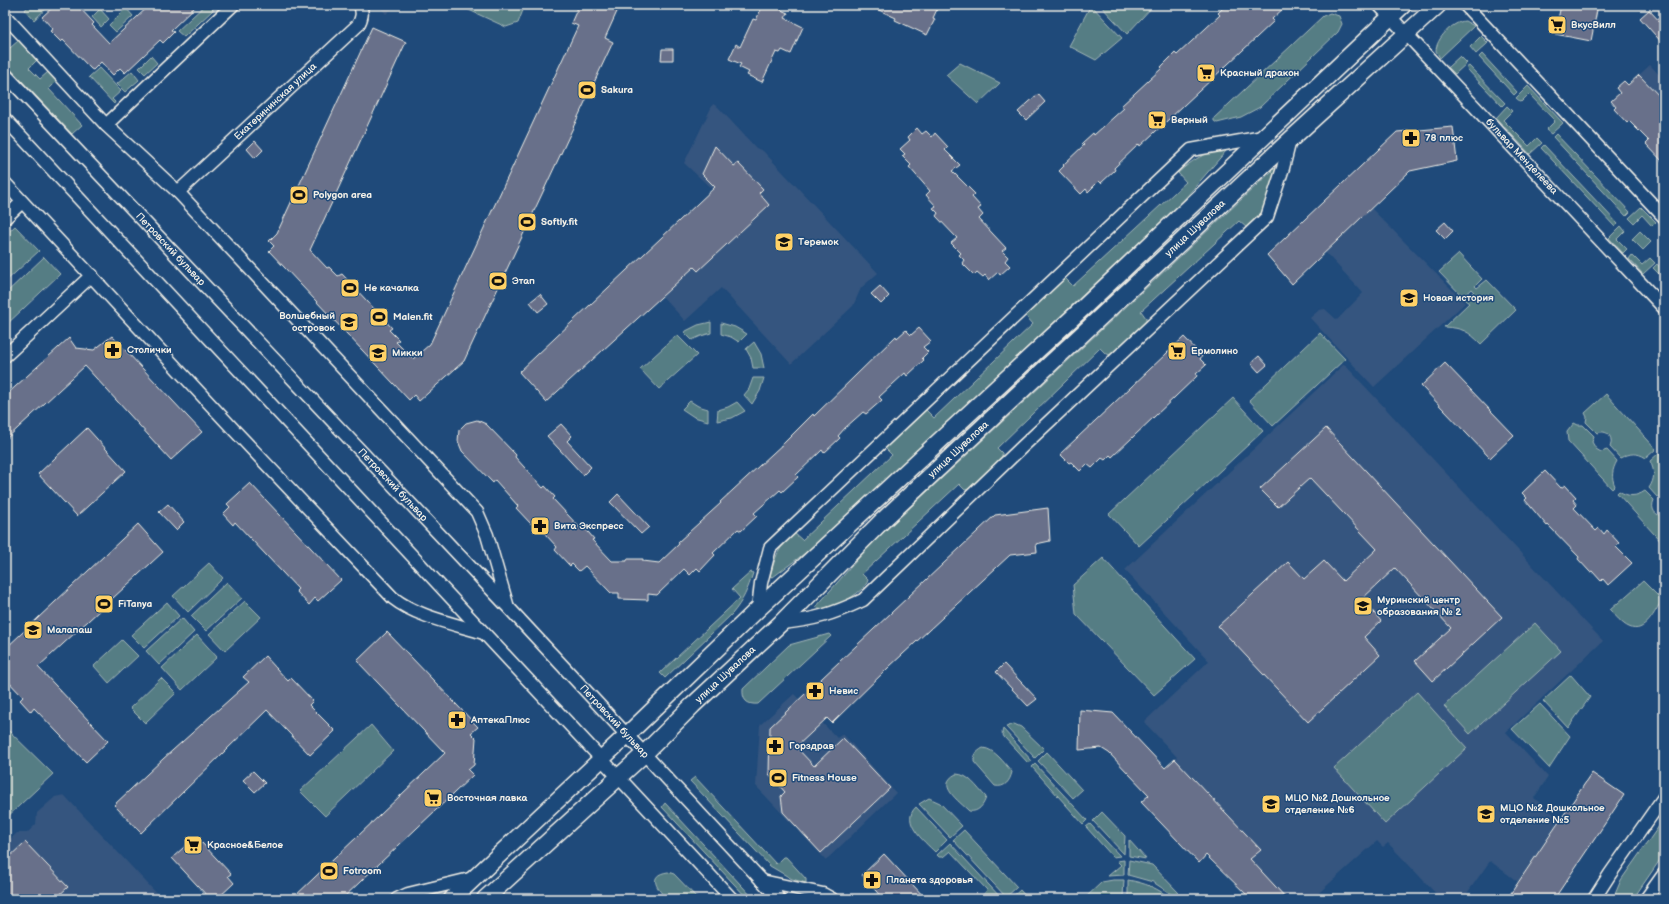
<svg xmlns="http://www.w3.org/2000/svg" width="1669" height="904" viewBox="0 0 1669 904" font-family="'Balsamiq Sans',sans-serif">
	<rect width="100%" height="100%" fill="#1f4a7a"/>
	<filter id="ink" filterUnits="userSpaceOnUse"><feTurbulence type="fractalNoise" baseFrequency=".025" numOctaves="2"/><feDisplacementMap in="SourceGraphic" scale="8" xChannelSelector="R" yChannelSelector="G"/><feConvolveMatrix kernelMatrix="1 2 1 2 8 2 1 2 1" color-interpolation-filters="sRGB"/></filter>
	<g filter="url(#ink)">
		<path fill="#35557f" d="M378,5h18l-10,9z
			M1650,65l14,15v37l-3,-19 -22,-23z
			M713,104l5,3 38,41 7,3 115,122 -17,15 -8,18 -62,58 -70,-76 -36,33 -23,-25 51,-106 -29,-27z
			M1371,208l94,95 -91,84 -64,-69 9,-8 6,-1 12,11 26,-27 -38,-41z
			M1344,364l259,277 -97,91 42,45 -14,21 26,21 -42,63 -28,-21 -27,38h-22l-53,-56 -5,4 -6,-6 -65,58h-25l-122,-131 12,-11 -33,-35 65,-61 -84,-91z
			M794,694l43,44 6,-4 53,59 -70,67 -70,-74 4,-61z
			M64,795l97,103 -106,1 13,-12 -43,-45 -20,19v-17l12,-11h10l9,-9 1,-11 18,-16z"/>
		<path fill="#547d84" stroke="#a4b7b6" d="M29,5h21l-16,15 -9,-10z
			M205,5h6l2,5 -29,27 -7,-6z
			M458,5h67l-7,18 -12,4z
			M1091,5l31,33 -26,22 -27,-14z
			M1100,5h54l-27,29z
			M126,8l7,8 -17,16 -7,-7z
			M100,9l9,10 -8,8 -9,-10z
			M1330,13l9,3 3,8 -4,8 -78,75 -19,10 -24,6 -3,-2v-3l109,-102z
			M1465,21l9,5 -34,32 -4,-7c0,-12 16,-29 29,-30z
			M1481,36l7,7 -12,11 -6,-7z
			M19,40l18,20 -8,8 11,11 8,-7 9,9 -8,8 33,36 -10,9 -67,-71v-20l5,5z
			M1482,54l35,38 -3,3 -35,-38z
			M151,56l6,7 -12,11 -6,-6z
			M1460,56l7,7 -12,11 -7,-7z
			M960,63l40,20 -22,21 -32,-29z
			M1469,66l36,37 -3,3 -36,-38z
			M99,68l22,23 -9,8 3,3 -1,2 -25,-27z
			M132,71l7,9 -14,12 -8,-8z
			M1528,86l35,37 -12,11 -5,-4 9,-9 -26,-27 -8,8 -5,-4z
			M1507,106l5,5 -9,9 26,26 8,-8 5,5 -12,11 -34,-36z
			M1556,134l74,78 -4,4 -73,-79z
			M1544,145l74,79 -3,3 -74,-79z
			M1225,149l1,2 -44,51 -362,340 -47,35 -3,-1c6,-21 8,-28 24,-43l8,7 90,-85 -7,-7 41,-38 8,8 99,-94 -8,-9 40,-37 8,8 113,-104 -8,-9c14,-13 27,-21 47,-24z
			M1273,168l3,1v6l-15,39 -14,14 -8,-7 -98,90 5,7v4l-36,33 -5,-2 -5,-5 -103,100 5,5v4l-33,32 -4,1 -6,-6 -97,90 6,6c-3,13 -42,34 -52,27l54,-62 402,-374 -1,-2z
			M1641,207l15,15 -4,4 -10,-11 -8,8 -5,-5z
			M15,226l24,25 -34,31v-47z
			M1621,226l4,5 -8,8 10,10 -4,4 -14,-15z
			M1640,231l11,11 -8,8 -11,-11z
			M1459,254l23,25 -7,7 2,2 10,-8 29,30 -35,34c-13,-13 -18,-16 -37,-17l25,-24 -4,-3 9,-9 -2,-2 -9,8 -24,-25z
			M1632,255l10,10 8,-7 5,5 -12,11 -14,-15z
			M44,257l16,17 -55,52v-32z
			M1657,264l7,8v7l-11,-11z
			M711,322v11l-10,3 -9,4 -8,-8 14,-7z
			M721,323l14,4 12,7 -8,8 -8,-5 -10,-3z
			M1320,333l25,26 -72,67 -24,-26z
			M677,335l20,20 -38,34 -19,-20z
			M754,342l7,12 3,14h-11l-2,-10 -5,-9z
			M753,378h11l-4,13 -8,13 -8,-9 5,-6z
			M1606,394l50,55 -10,9c-9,-6 -16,-5 -26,0l-10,-11c4,-10 -3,-18 -13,-14l-11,-11 1,-5 -2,-4z
			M1233,398l30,33 -124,115 -30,-32z
			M690,401l8,5 10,3v12l-14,-4 -12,-8z
			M737,402l8,9 -13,7 -15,3 1,-11 10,-3z
			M1574,423l4,2h5l11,11 -2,6 4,7 5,3 6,-2 10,11c-5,9 -6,16 -2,25l-3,3 -44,-48 -1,-9z
			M1659,453l5,4v39l-7,1 -8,-9c6,-9 6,-17 1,-27z
			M1619,491c9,6 17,6 26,0l9,9c-4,9 1,16 10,16v29l-47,-52z
			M1103,558l92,101 -41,36 -78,-81 -3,-29z
			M209,563l14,15 -35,34 -15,-16z
			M751,572l2,1c-5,16 -10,28 -21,41l-67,64 -5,-5 80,-75 -8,-9z
			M1643,581l19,19c-7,11 -17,35 -33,27 -7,-3 -13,-11 -19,-17z
			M227,582l15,16 -36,33 -15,-15z
			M245,601l16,16 -36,34 -16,-17z
			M167,602l12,14 -35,32 -13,-13z
			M182,618l12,14 -35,33 -13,-14z
			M1535,623l26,28 -91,83 -26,-28z
			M829,634l2,2 -73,68c-11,1 -16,-4 -15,-15l46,-44z
			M197,635l20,22 -35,33 -20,-22z
			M122,640l16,16 -29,27 -15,-17z
			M1571,675l19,22 -22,31 -25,-27z
			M161,678l15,15 -31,30 -15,-15z
			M1417,692l50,56 -82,76 -51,-56z
			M1540,704l30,32 -21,32 -37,-39z
			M1014,724l7,3 23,22 -9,9 -29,-31z
			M371,725l22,26 -68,65 -25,-25z
			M5,727l48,47 -48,45z
			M1003,729l29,32 -4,2 -24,-26 -2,-4z
			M983,748c12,1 21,15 29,24 -2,9 -7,16 -17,14l-21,-24c0,-7 2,-10 9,-14z
			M1047,752l35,38 -9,8 -35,-37z
			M1035,764l52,56 -4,4 -51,-57z
			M956,774c13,0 21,14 30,23 -2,8 -8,16 -17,14 -10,-10 -34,-26 -13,-37z
			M695,777l81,87 7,-7h3l20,22v4l-14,-4 -22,-13 -80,-85z
			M929,798l11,5 22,23 -12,11 -31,-33z
			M665,803l89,96h-6l-86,-92z
			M916,807l31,33 -12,12c-11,-11 -35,-30 -19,-45z
			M1102,812l23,24 -1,18 -31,-33z
			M1664,819v35l-31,45h-20l8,-19z
			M1090,824l30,32 -7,1 -27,-30z
			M964,830l53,57 -11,10 -53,-57z
			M1129,840l17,19 -17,-3z
			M950,843l52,56h-22l7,-9 -37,-39 -7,6h-4l-2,-2z
			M1124,860v15l-16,1 13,-11 -4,-4z
			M1129,860l23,5 26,27 -4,4 -21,-14 -25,-7z
			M668,872l6,2 24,25h-31c-9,-9 -21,-24 1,-27z
			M1113,880h11l-1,17 -39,2 18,-17z
			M1128,880c17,3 30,8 43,19l-43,-1z
			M1020,890l8,9h-18z"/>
		<path fill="#68708a" stroke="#f4f1e8" d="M55,5h22l17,18 -2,2 17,18 41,-38h47l-26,25 3,2 -11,11 -3,-3 -35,33 -5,-5 -7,7 -12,-13 -8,8 -2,-1 -28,-29 -2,2 -11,-11 3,-2 -11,-12z
			M579,5h41l-15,33 8,4 -149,319 -45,40 -5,-6 -5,5 -140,-149 5,-5 -5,-5 8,-8 95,-206 34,15 -96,208 17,18 2,-1 9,9 4,-2 50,54 -3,2 10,10 -3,2 17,17 17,-15 148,-318 -7,-3z
			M763,5h20l-2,5 7,3 -3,5 18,9 -12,27 -9,-4 -2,3 -4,-1 -14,30 -15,-7 2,-3 -10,-5 2,-3 -12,-5 7,-15 4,3 13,-28 3,1z
			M868,5h71l-6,13 2,1 -8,16 -32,-15 1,-2z
			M1226,5h61l-15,14 2,2 -17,16 -117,109 -1,-2 -25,24 1,2 -14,13 -2,-2 -11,11 -2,-3 -5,5 -22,-23 5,-5 -1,-1 21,-20 -2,-2 11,-10 1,2 30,-27 -3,-2 41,-38 -1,-1 14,-14 2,2 43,-40 -2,-2z
			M1561,5h37l-7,36 -36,-7z
			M1649,10l15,16v19l-24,-27z
			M662,49h11v11h-12z
			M1639,75l25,26v62l-18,-19 3,-3 -20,-20 -2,2 -13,-14 2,-2 -5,-6 9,-8 -4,-5 8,-7 4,4z
			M1038,94l7,8 -19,18 -8,-8z
			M1453,127l4,34 -47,10 -118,113 -25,-29 130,-123z
			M917,128l5,6 4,-3 6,6 3,-4 13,14 -3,3 15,15 -8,6 23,23 -3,3 9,10 -3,2 5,6 -4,4 27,29 -4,3 6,6 -3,4 5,5 -10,9 -2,-3 -9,8 -4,-5 -2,2 -6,-5 -3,3 -12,-12 2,-3 -5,-5 2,-2 -10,-10 6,-5 -21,-22 2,-3 -5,-5 3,-2 -10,-11 4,-4 -21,-24 2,-2 -9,-9 3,-2 -5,-5 10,-9 -2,-3z
			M255,141l8,9 -8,8 -8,-9z
			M715,146l19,20 4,-3 25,26 -4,4 10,12 -71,66 -4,-4 -148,135 -27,-30 196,-185 -13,-13z
			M1445,222l8,9 -8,8 -9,-9z
			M880,286l9,10 -8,8 -10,-10z
			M540,294l8,10 -10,8 -8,-10z
			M919,328l12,13 -8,6 5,5 -6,6 2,2 -17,16 -2,-3 -26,24 3,3 -16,14 -3,-2 -18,16 -7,8 2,2 -16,15 -2,-3 -26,25 2,2 -16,15 -2,-2 -26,23 3,3 -16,15 -3,-2 -25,24 2,2 -15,16 -3,-3 -7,7 -6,-6 -27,26 -9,-1v6l-29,-1v-6h-8l-26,-27 -6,5 -7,-7 -2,2 -15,-16 2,-3 -23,-25 -3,2 -15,-16 2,-2 -23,-26 -2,3 -31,-32 -4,-10 1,-11 7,-7 11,-3 9,4 30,31 -1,2 28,31 2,-2 10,11 -2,2 28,30 3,-2 10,12 -2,1 20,21h15v-2h16v2l16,2 20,-19 -1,-2 43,-39 -1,-1 65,-60 28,-28 1,2 82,-80 1,2 9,-8 5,5z
			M112,336l90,96 -31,28 -86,-94 -80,74v-44l64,-58 7,10 18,2z
			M1184,337l18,19 -2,3 6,6 -10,9 1,2 -85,81 -2,-2 -5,5 -3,-2 -10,10 -5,-4 -7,7 -9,-9 -2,1 -9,-9z
			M1259,356l8,9 -8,7 -8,-9z
			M1445,363l69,72 -24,23 -69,-72z
			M561,424l11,12 -5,5 24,26 -8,8 -36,-39z
			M87,428l39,43 -49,45 -39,-42z
			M1326,428l176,189 -69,64 -18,-20 36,-33 -56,-60 -33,31 19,22 -17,16 16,18 -72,67 -90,-96 70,-64 16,17 20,-18 19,20 34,-32 -67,-71 -32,29 -18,-18z
			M1545,471l16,17 4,-3 11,12 -3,3 4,5 -3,3 22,23 3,-3 5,6 3,-4 12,13 -4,3 17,17 -24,22 -5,-6 -2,2 -9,-10 -2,1 -12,-13 1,-2 -31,-32 -1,1 -22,-26 2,-2 -5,-5z
			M250,483l91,97 -23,21 -3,-3 -6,7 -13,-14 2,-2 -63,-67 -2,3 -10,-11 7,-7 -3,-3z
			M618,494l31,33 -8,7 -31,-32z
			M168,504l16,18 -8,8 -17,-18z
			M1048,508l2,33 -14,3 1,8 -27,3 -121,112 -57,56 -5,-5 -31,29 18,19 29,-28 47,50 -69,65 -38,-41 -2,-16 4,-4 -16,-18 1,-47 225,-212z
			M138,524l25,28 -125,115 70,74 -22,21 -52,-54 -3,4 -11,-12 3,-3 -18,-19v-29z
			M387,632l91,95 -7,6 5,5 -2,27 -6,5 5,5 -131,124h-50l153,-146 -88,-92z
			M265,656l23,25 3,-3 22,23 -4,4 26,26 -25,24 -43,-45 -126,123 -27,-28 49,-46 86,-77 -6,-5z
			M1004,664l33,35 -9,7 -32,-34z
			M1080,710l33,3 52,55 10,-9 86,91 -11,9 37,40h-36l-45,-44 -7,8 -58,-61 8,-7 -40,-42 -8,-5 -22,2z
			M253,771l12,12 -10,9 -12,-12z
			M1592,773l32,22 -26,39 -44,65h-47z
			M193,839l6,6 3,-2 29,31 -3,2 6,7 -17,16h-7l-38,-41z
			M25,842l43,45 -13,12h-50v-38z
			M884,854l42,45h-43l-21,-24z"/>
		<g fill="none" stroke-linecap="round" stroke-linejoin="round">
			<g stroke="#f4f1e8" stroke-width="15">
				<g id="minor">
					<path id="s1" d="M1379,5l285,303"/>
					<path d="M1465,5l199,212"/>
					<path d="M5,16l101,109 72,67 299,320 10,23 20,69"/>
					<path id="s2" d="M5,74l503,533 271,292"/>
					<path d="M5,119l727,780"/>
					<path d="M106,125l127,-120"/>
					<path d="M5,183l230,248 158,167c24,19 62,26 91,35"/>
					<path id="s3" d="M178,192l180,-167c4,-7 5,-12 2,-20"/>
					<path d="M5,218l17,-16"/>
					<path d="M5,356l87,-81"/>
					<path d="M758,609l3,-26 9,-35 421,-398 72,-13"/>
					<path d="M781,623c33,-3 52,-9 82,-23l159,-153 245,-230 16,-49 7,-28"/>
					<path d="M762,881l61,13 9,5"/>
					<path d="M397,899l11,-5 66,-16"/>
					<path d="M1594,899l16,-25 54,-77"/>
					<path d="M1646,899l18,-25"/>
				</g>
			</g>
			<g stroke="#f4f1e8" stroke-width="19">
				<g id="tertiary">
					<path d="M452,899l175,-164 131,-126 326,-302 319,-302"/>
					<path id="s4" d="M485,899l159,-145 49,-49 88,-82 101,-102 408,-381 148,-135"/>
				</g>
			</g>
			<use href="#minor" stroke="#1f4a7a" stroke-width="12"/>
			<use href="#tertiary" stroke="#1f4a7a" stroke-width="16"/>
		</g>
	</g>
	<defs>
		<g id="supermarket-square" transform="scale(1)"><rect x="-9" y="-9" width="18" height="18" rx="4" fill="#ffd166" stroke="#1f4a7a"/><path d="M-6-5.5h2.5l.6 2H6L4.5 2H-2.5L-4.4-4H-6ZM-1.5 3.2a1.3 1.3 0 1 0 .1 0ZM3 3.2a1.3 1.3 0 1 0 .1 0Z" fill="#111"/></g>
		<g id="stadium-square" transform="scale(1)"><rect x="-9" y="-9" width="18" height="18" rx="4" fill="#ffd166" stroke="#1f4a7a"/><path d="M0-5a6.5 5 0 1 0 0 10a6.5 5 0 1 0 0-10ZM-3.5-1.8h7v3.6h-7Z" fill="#111"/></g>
		<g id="pharmacy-square" transform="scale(1)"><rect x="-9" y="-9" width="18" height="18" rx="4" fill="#ffd166" stroke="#1f4a7a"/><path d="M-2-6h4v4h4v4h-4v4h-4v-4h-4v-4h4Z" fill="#111"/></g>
		<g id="school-square" transform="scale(1)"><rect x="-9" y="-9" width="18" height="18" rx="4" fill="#ffd166" stroke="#1f4a7a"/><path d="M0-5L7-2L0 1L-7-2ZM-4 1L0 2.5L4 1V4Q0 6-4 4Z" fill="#111"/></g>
	</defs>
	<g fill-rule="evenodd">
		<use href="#supermarket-square" x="1557" y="25"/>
		<use href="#supermarket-square" x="1206" y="73"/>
		<use href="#stadium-square" x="587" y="90"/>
		<use href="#supermarket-square" x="1157" y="120"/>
		<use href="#pharmacy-square" x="1411" y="138"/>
		<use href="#stadium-square" x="299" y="195"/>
		<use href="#stadium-square" x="527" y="222"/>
		<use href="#school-square" x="784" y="242"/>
		<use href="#stadium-square" x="498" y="281"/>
		<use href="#stadium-square" x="350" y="288"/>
		<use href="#school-square" x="1409" y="298"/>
		<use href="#stadium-square" x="379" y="317"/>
		<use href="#school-square" x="349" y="322"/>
		<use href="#pharmacy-square" x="113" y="350"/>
		<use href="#supermarket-square" x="1177" y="351"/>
		<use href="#school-square" x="378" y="353"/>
		<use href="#pharmacy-square" x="540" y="526"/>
		<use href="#stadium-square" x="104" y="604"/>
		<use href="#school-square" x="1363" y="606"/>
		<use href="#school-square" x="33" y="630"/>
		<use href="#pharmacy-square" x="815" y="691"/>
		<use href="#pharmacy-square" x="457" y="720"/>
		<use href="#pharmacy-square" x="775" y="746"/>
		<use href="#stadium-square" x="778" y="778"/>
		<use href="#supermarket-square" x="433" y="798"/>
		<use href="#school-square" x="1271" y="804"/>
		<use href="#school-square" x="1486" y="814"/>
		<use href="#supermarket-square" x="193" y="845"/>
		<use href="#stadium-square" x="329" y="871"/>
		<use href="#pharmacy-square" x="872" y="880"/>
	</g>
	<g text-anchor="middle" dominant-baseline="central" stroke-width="3" stroke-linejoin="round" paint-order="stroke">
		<g font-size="10" font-weight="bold" fill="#f4f1e8" stroke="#1f4a7a" text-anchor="start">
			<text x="1571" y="25">ВкусВилл</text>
			<text x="1220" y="73">Красный дракон</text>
			<text x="601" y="90">Sakura</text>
			<text x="1171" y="120">Верный</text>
			<text x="1425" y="138">78 плюс</text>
			<text x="313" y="195">Polygon area</text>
			<text x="541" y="222">Softly.fit</text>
			<text x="798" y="242">Теремок</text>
			<text x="512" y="281">Этап</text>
			<text x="364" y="288">Не качалка</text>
			<text x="1423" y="298">Новая история</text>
			<text x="335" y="316" text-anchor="end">Волшебный<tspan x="335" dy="12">островок</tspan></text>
			<text x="393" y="317">Malen.fit</text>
			<text x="127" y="350">Столички</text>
			<text x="1191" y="351">Ермолино</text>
			<text x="392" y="353">Микки</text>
			<text x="554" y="526">Вита Экспресс</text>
			<text x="1377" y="600">Муринский центр<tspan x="1377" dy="12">образования № 2</tspan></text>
			<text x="118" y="604">FiTanya</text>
			<text x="47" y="630">Малапаш</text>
			<text x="829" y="691">Невис</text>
			<text x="471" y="720">АптекаПлюс</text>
			<text x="789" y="746">Горздрав</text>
			<text x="792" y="778">Fitness House</text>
			<text x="447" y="798">Восточная лавка</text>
			<text x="1285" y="798">МЦО №2 Дошкольное<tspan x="1285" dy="12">отделение №6</tspan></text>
			<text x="1500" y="808">МЦО №2 Дошкольное<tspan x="1500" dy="12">отделение №5</tspan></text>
			<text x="207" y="845">Красное&amp;Белое</text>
			<text x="343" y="871">Fotroom</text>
			<text x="886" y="880">Планета здоровья</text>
		</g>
		<g font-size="10" fill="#f4f1e8" stroke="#1f4a7a">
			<text stroke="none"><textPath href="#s3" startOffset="133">Екатерининская улица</textPath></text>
			<text stroke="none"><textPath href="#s1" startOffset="208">бульвар Менделеева</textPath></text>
			<text stroke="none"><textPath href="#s4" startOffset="977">улица Шувалова</textPath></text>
			<text stroke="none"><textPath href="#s2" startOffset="241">Петровский бульвар</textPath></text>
			<text stroke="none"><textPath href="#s4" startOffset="653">улица Шувалова</textPath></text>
			<text stroke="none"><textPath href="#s2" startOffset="565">Петровский бульвар</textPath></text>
			<text stroke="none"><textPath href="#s4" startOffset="329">улица Шувалова</textPath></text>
			<text stroke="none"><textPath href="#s2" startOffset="889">Петровский бульвар</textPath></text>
		</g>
	</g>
	<rect width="1669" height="904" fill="none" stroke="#1f4a7a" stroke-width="20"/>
	<rect x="10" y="10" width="1649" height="884" fill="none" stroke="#f4f1e8" stroke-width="1.5" filter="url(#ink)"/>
</svg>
